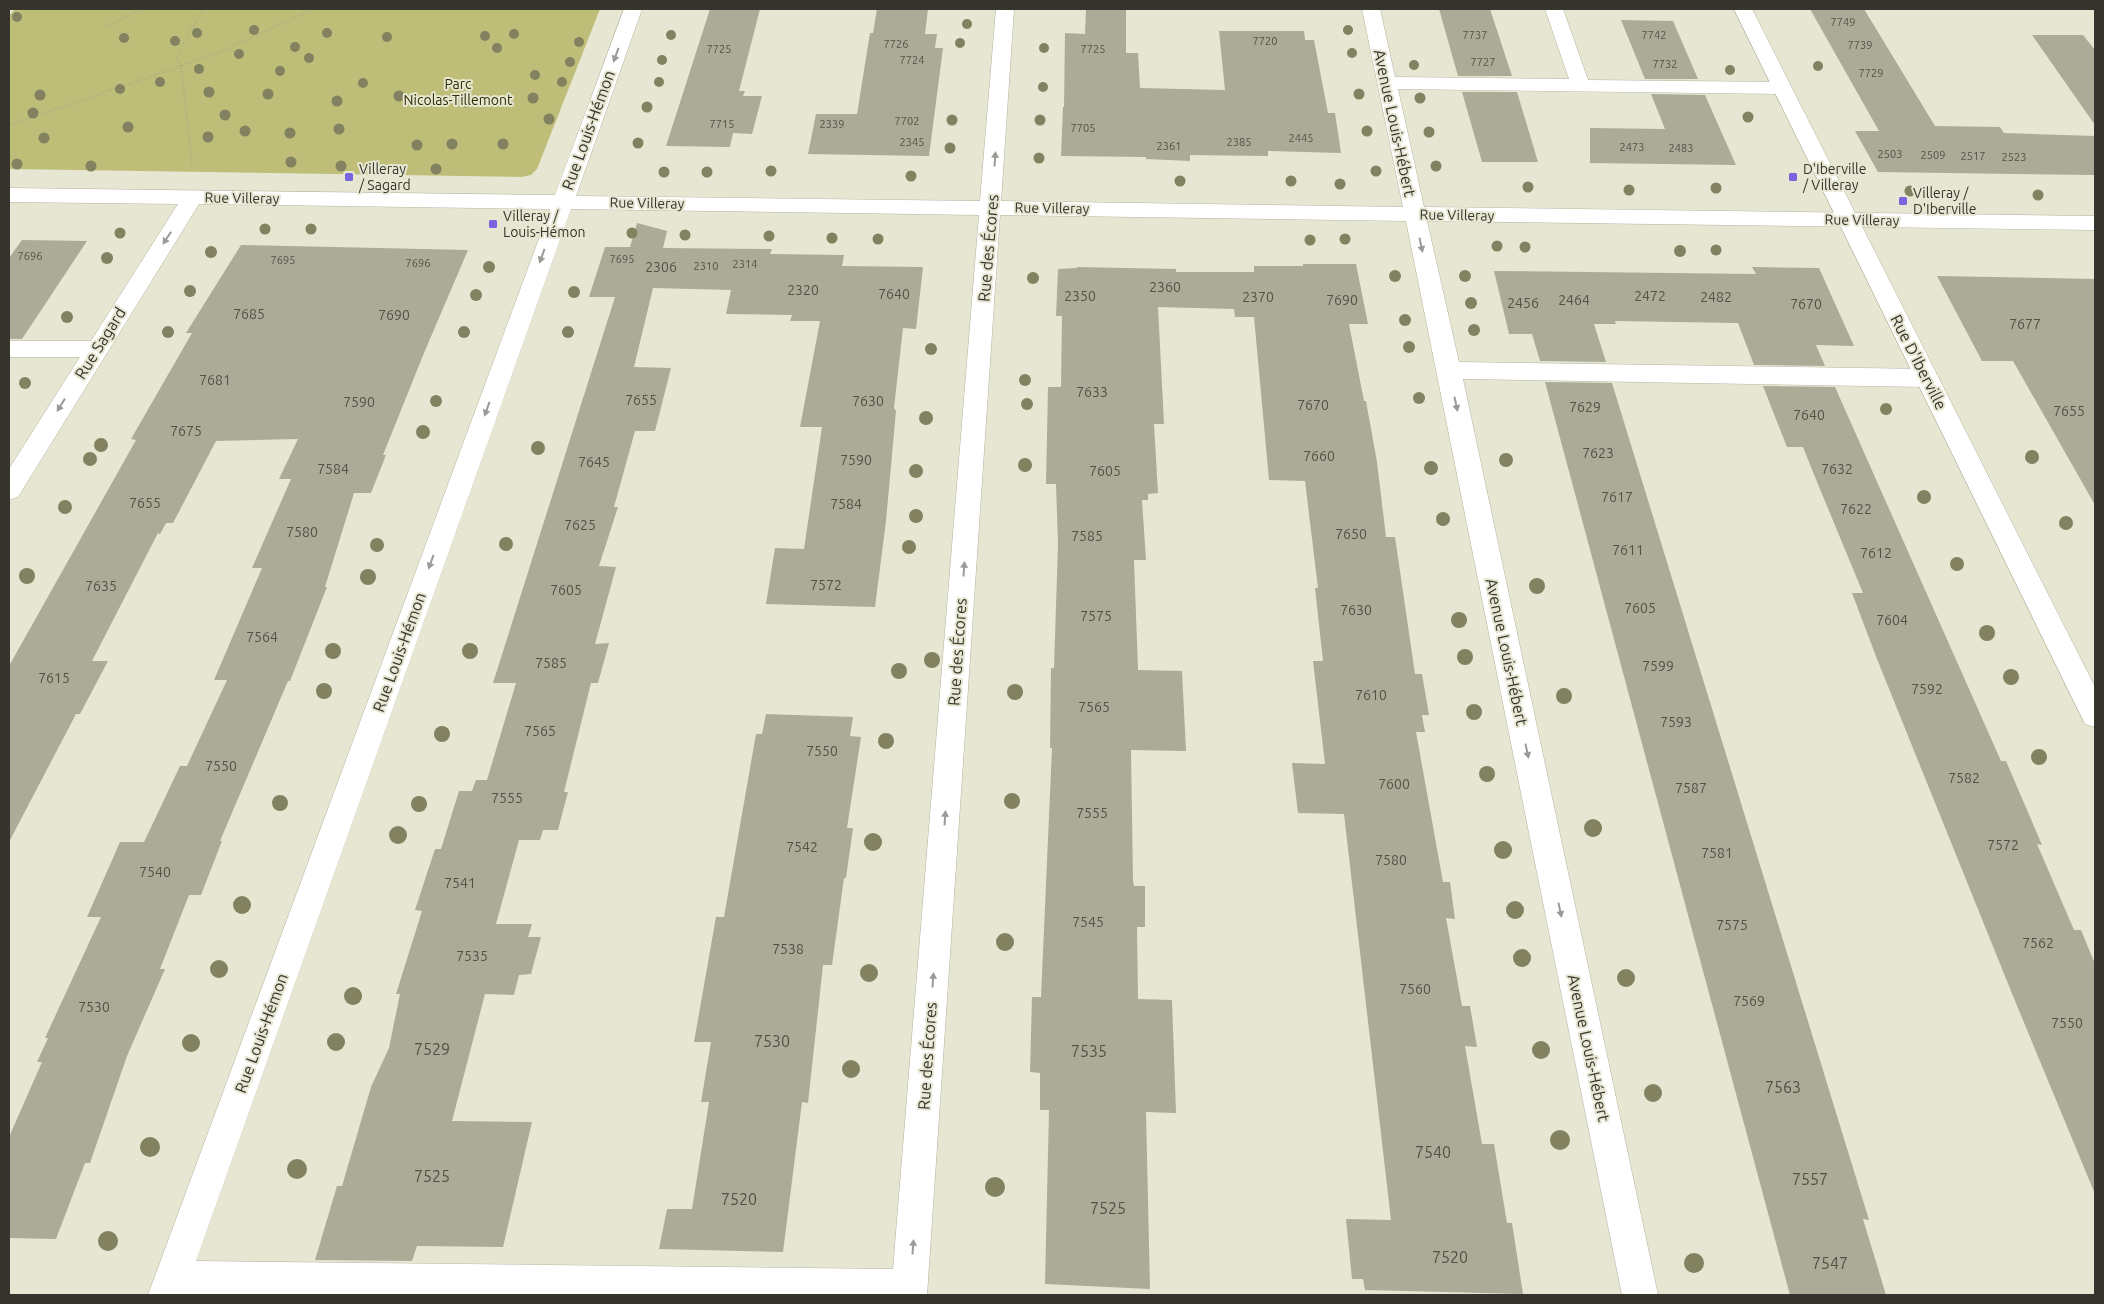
<svg xmlns="http://www.w3.org/2000/svg" width="2104" height="1304" viewBox="0 0 2104 1304" font-family="Ubuntu,sans-serif">
	<rect width="100%" height="100%" fill="#e6e6d2"/>
	<path fill="#bfbe79" d="M15,9h585l-63,160 -6,6 -10,2 -512,-8v-153z"/>
	<path fill="#abab98" d="M710,9h50l-21,82h6l-2,5h19l-10,38 -19,-1 -3,14 -64,-1z
		M877,9h51l-3,25h12l-2,14h8l-14,108 -121,-2 8,-40h41l13,-81h3z
		M1086,9h40v44h12l2,35 85,2 -6,-59h85l1,9h9l14,73h7l6,40 -73,-2v5l-78,-1v6l-44,-2v-2l-85,-1 2,-49h1l1,-74 20,1z
		M1439,9h51l22,67h-54z
		M1810,9h54l71,117 65,1 4,6 91,3v39l-217,-3 -23,-41h24z
		M1621,20l52,1 25,58h-53z
		M2032,35h51l12,15v75z
		M1462,92h55l21,70h-56z
		M1651,94l54,1 31,70 -146,-2v-35l75,1z
		M637,223l30,8 -4,17 109,1 -2,5 74,1 -2,11 81,1 -7,62 -13,-1 -9,80 2,3 -10,110 -11,86 -109,-3 9,-56 29,1 18,-122h-22l20,-106h-30l2,-6 -66,-1 5,-24 -78,-2 -19,79 37,1 -16,63h-20l-21,76h4l-19,59 17,1 -21,77 14,-1 -11,40h-7l-27,109h4l-10,38h-15l-3,10h-21l-23,84h36l-4,13h13l-10,37 -12,1 -5,20 -29,-1 -33,127 80,1 -29,125 -86,-1 -5,15 -97,-1 22,-74h5l29,-99 18,-39 11,-54h-4l26,-83 -7,-1 20,-61h6l18,-58h13l4,-11h11l29,-97h-23l122,-386h-26l16,-50h25z
		M22,240l65,1 -65,98h-13v-81z
		M241,245l227,5 -44,103 -41,102h3l-15,38h-17l-29,94h2l-37,94h-2l-68,160h2l-21,54h-12l-29,74h5l-38,87 -37,107h-5l-29,76 -47,-1v-101l33,-75h-5l11,-24h-3l56,-121h-14l33,-75h24l36,-76h7l40,-86h-13l48,-112h-10l39,-89h-12l19,-40 -82,2 -43,82h-7l-6,11 -2,-1 -66,128h16l-28,53h-4l-67,128v-176l127,-226 -5,-1 61,-106h-6z
		M1303,264h53l12,60h-19l15,77h2l11,61 9,75h9l20,137h7l7,41h-7l3,17h-9l27,150h7l5,37 -9,-1 16,88h8l7,41 -12,-1 17,98h12l13,79h5l11,71 -158,-4 -2,-11h-11l-6,-60 45,1 -47,-406 -46,-1 -6,-50 33,1 -12,-103h10l-8,-73h3l-13,-107 -36,-1 -15,-163h-19l-1,-8 -76,-2 6,117h-10l4,69 -10,1v6h-6l4,60h-12l4,110 44,1 4,80 -55,-1 2,131 1,5h11v41h-8l1,72 34,1 4,113 -30,-1 4,177 -105,-5 4,-174h-9v-37l-10,-1 2,-75h9l11,-249h-2l1,-80h3l4,-124 -2,-60h-10l2,-97h13l1,-71h-6l2,-47 19,-1v-1l99,2v3h78v-6h49z
		M1752,267l67,1 35,78 -38,-1 9,21 -71,-1 -16,-42 -123,-2 1,3h-22l12,38 -66,-1 -8,-27h-23l-15,-63 262,3z
		M1937,276l158,3v226l-82,-144h-31z
		M1545,382l67,1 257,837 -6,-1 23,76h-96z
		M1763,386l72,1 166,374h5l36,84 -5,-1 37,86h7l14,34v230l-82,-198 -136,-337 -25,-66h11l-48,-116 -12,-30h-16z
		M766,714l87,3 -3,19 11,1 -14,91h6l-7,50h-2l-12,87h-9l-15,138 -6,-1 -19,150 -124,-3 8,-40h25l17,-107h-8l10,-60h-17l22,-125h8l32,-183h6z"/>
	<g fill="none" stroke-linecap="round" stroke-linejoin="round">
		<g stroke="#b4b4a1" stroke-width="1">
			<path id="minor" d="M624,9h18l-66,187 404,5 16,-192h18l-13,192 402,6 -41,-198h18l15,68 174,2 -24,-70h18l25,71 194,2 7,2 3,4 -3,4 -7,2 -384,-5 26,118 671,9v14l-668,-9 32,141 468,7 8,3 4,6 -4,6 -8,3 -464,-8 195,916h-36l-216,-1074 -406,-6 -73,1080h-779l402,-1086 -351,-5 -181,293 -9,3v-31l71,-112h-71v-16h82l87,-137 -169,-2v-14l546,7zM571,209l408,6 -86,1054 -697,-8z"/>
		</g>
		<g stroke="#b4b4a1" stroke-width="1">
			<path id="major" d="M1734,9h18l343,678v40l-10,-3z"/>
		</g>
		<path stroke="#9f9f90" stroke-width="2.5" stroke-dasharray="0.5 2.5" stroke-linecap="butt" d="M106,27l35,-18
			M9,125l207,-71 98,-45
			M192,164l-11,-99 -4,-8 9,-20 19,-28"/>
		<use href="#minor" fill="#fff" fill-rule="evenodd"/>
		<use href="#major" fill="#fff" fill-rule="evenodd"/>
	</g>
	<g fill="#828160">
		<circle cx="17" cy="17" r="5"/>
		<circle cx="967" cy="24" r="5"/>
		<circle cx="254" cy="30" r="5"/>
		<circle cx="1348" cy="30" r="5"/>
		<circle cx="197" cy="33" r="5"/>
		<circle cx="327" cy="33" r="5"/>
		<circle cx="514" cy="34" r="5"/>
		<circle cx="671" cy="35" r="5"/>
		<circle cx="485" cy="36" r="5"/>
		<circle cx="387" cy="37" r="5"/>
		<circle cx="124" cy="38" r="5"/>
		<circle cx="175" cy="41" r="5"/>
		<circle cx="579" cy="42" r="5"/>
		<circle cx="960" cy="43" r="5"/>
		<circle cx="295" cy="47" r="5"/>
		<circle cx="497" cy="48" r="5"/>
		<circle cx="1044" cy="48" r="5"/>
		<circle cx="1352" cy="53" r="5"/>
		<circle cx="239" cy="54" r="5"/>
		<circle cx="309" cy="58" r="5"/>
		<circle cx="662" cy="60" r="5"/>
		<circle cx="570" cy="62" r="5"/>
		<circle cx="1414" cy="65" r="5"/>
		<circle cx="1818" cy="66" r="5"/>
		<circle cx="199" cy="69" r="5"/>
		<circle cx="1730" cy="70" r="5"/>
		<circle cx="280" cy="71" r="5"/>
		<circle cx="535" cy="75" r="5"/>
		<circle cx="160" cy="82" r="5"/>
		<circle cx="562" cy="82" r="5"/>
		<circle cx="659" cy="82" r="5"/>
		<circle cx="363" cy="83" r="5"/>
		<circle cx="1043" cy="87" r="5"/>
		<circle cx="120" cy="89" r="5"/>
		<circle cx="209" cy="92" r="5.5"/>
		<circle cx="268" cy="94" r="5.5"/>
		<circle cx="1359" cy="94" r="5.5"/>
		<circle cx="40" cy="95" r="5.5"/>
		<circle cx="399" cy="96" r="5.5"/>
		<circle cx="533" cy="98" r="5.5"/>
		<circle cx="1420" cy="98" r="5.5"/>
		<circle cx="337" cy="101" r="5.5"/>
		<circle cx="466" cy="102" r="5.5"/>
		<circle cx="647" cy="107" r="5.5"/>
		<circle cx="33" cy="113" r="5.5"/>
		<circle cx="225" cy="115" r="5.5"/>
		<circle cx="1748" cy="117" r="5.5"/>
		<circle cx="549" cy="119" r="5.5"/>
		<circle cx="952" cy="120" r="5.5"/>
		<circle cx="1040" cy="120" r="5.5"/>
		<circle cx="128" cy="127" r="5.5"/>
		<circle cx="339" cy="129" r="5.5"/>
		<circle cx="245" cy="131" r="5.5"/>
		<circle cx="1367" cy="131" r="5.5"/>
		<circle cx="1429" cy="132" r="5.5"/>
		<circle cx="290" cy="133" r="5.5"/>
		<circle cx="208" cy="137" r="5.5"/>
		<circle cx="44" cy="138" r="5.5"/>
		<circle cx="638" cy="143" r="5.5"/>
		<circle cx="452" cy="144" r="5.5"/>
		<circle cx="503" cy="144" r="5.5"/>
		<circle cx="417" cy="145" r="5.5"/>
		<circle cx="950" cy="148" r="5.5"/>
		<circle cx="1039" cy="158" r="5.5"/>
		<circle cx="291" cy="162" r="5.5"/>
		<circle cx="17" cy="164" r="5.5"/>
		<circle cx="91" cy="166" r="5.5"/>
		<circle cx="341" cy="166" r="5.5"/>
		<circle cx="1436" cy="166" r="5.5"/>
		<circle cx="436" cy="169" r="5.5"/>
		<circle cx="771" cy="171" r="5.5"/>
		<circle cx="1376" cy="171" r="5.5"/>
		<circle cx="664" cy="172" r="5.5"/>
		<circle cx="707" cy="172" r="5.5"/>
		<circle cx="911" cy="176" r="5.5"/>
		<circle cx="1180" cy="181" r="5.5"/>
		<circle cx="1291" cy="181" r="5.5"/>
		<circle cx="1340" cy="184" r="5.5"/>
		<circle cx="1528" cy="187" r="5.5"/>
		<circle cx="1716" cy="188" r="5.5"/>
		<circle cx="1629" cy="190" r="5.5"/>
		<circle cx="1910" cy="191" r="5.5"/>
		<circle cx="2038" cy="195" r="5.5"/>
		<circle cx="265" cy="229" r="5.5"/>
		<circle cx="311" cy="229" r="5.5"/>
		<circle cx="120" cy="233" r="5.5"/>
		<circle cx="632" cy="233" r="5.5"/>
		<circle cx="685" cy="235" r="5.5"/>
		<circle cx="769" cy="236" r="5.5"/>
		<circle cx="832" cy="238" r="5.5"/>
		<circle cx="878" cy="239" r="5.5"/>
		<circle cx="1345" cy="239" r="5.5"/>
		<circle cx="1310" cy="240" r="5.5"/>
		<circle cx="1497" cy="246" r="5.5"/>
		<circle cx="1525" cy="247" r="5.5"/>
		<circle cx="1716" cy="250" r="5.5"/>
		<circle cx="1680" cy="251" r="6"/>
		<circle cx="211" cy="252" r="6"/>
		<circle cx="107" cy="258" r="6"/>
		<circle cx="489" cy="267" r="6"/>
		<circle cx="1395" cy="276" r="6"/>
		<circle cx="1465" cy="276" r="6"/>
		<circle cx="1033" cy="278" r="6"/>
		<circle cx="190" cy="291" r="6"/>
		<circle cx="574" cy="292" r="6"/>
		<circle cx="476" cy="295" r="6"/>
		<circle cx="1471" cy="303" r="6"/>
		<circle cx="67" cy="317" r="6"/>
		<circle cx="1405" cy="320" r="6"/>
		<circle cx="1474" cy="330" r="6"/>
		<circle cx="168" cy="332" r="6"/>
		<circle cx="464" cy="332" r="6"/>
		<circle cx="568" cy="332" r="6"/>
		<circle cx="1409" cy="347" r="6"/>
		<circle cx="931" cy="349" r="6"/>
		<circle cx="1025" cy="380" r="6"/>
		<circle cx="25" cy="383" r="6"/>
		<circle cx="1419" cy="398" r="6"/>
		<circle cx="436" cy="401" r="6"/>
		<circle cx="1027" cy="404" r="6"/>
		<circle cx="1886" cy="409" r="6"/>
		<circle cx="926" cy="418" r="7"/>
		<circle cx="423" cy="432" r="7"/>
		<circle cx="101" cy="445" r="7"/>
		<circle cx="538" cy="448" r="7"/>
		<circle cx="2032" cy="457" r="7"/>
		<circle cx="90" cy="459" r="7"/>
		<circle cx="1506" cy="460" r="7"/>
		<circle cx="1025" cy="465" r="7"/>
		<circle cx="1431" cy="468" r="7"/>
		<circle cx="916" cy="471" r="7"/>
		<circle cx="1924" cy="497" r="7"/>
		<circle cx="65" cy="507" r="7"/>
		<circle cx="916" cy="516" r="7"/>
		<circle cx="1443" cy="519" r="7"/>
		<circle cx="2066" cy="523" r="7"/>
		<circle cx="506" cy="544" r="7"/>
		<circle cx="377" cy="545" r="7"/>
		<circle cx="909" cy="547" r="7"/>
		<circle cx="1957" cy="564" r="7"/>
		<circle cx="27" cy="576" r="8"/>
		<circle cx="368" cy="577" r="8"/>
		<circle cx="1537" cy="586" r="8"/>
		<circle cx="1459" cy="620" r="8"/>
		<circle cx="1987" cy="633" r="8"/>
		<circle cx="333" cy="651" r="8"/>
		<circle cx="470" cy="651" r="8"/>
		<circle cx="1465" cy="657" r="8"/>
		<circle cx="932" cy="660" r="8"/>
		<circle cx="899" cy="671" r="8"/>
		<circle cx="2011" cy="677" r="8"/>
		<circle cx="324" cy="691" r="8"/>
		<circle cx="1015" cy="692" r="8"/>
		<circle cx="1564" cy="696" r="8"/>
		<circle cx="1474" cy="712" r="8"/>
		<circle cx="442" cy="734" r="8"/>
		<circle cx="886" cy="741" r="8"/>
		<circle cx="2039" cy="757" r="8"/>
		<circle cx="1487" cy="774" r="8"/>
		<circle cx="1012" cy="801" r="8"/>
		<circle cx="280" cy="803" r="8"/>
		<circle cx="419" cy="804" r="8"/>
		<circle cx="1593" cy="828" r="9"/>
		<circle cx="398" cy="835" r="9"/>
		<circle cx="873" cy="842" r="9"/>
		<circle cx="1503" cy="850" r="9"/>
		<circle cx="242" cy="905" r="9"/>
		<circle cx="1515" cy="910" r="9"/>
		<circle cx="1005" cy="942" r="9"/>
		<circle cx="1522" cy="958" r="9"/>
		<circle cx="219" cy="969" r="9"/>
		<circle cx="869" cy="973" r="9"/>
		<circle cx="1626" cy="978" r="9"/>
		<circle cx="353" cy="996" r="9"/>
		<circle cx="336" cy="1042" r="9"/>
		<circle cx="191" cy="1043" r="9"/>
		<circle cx="1541" cy="1050" r="9"/>
		<circle cx="851" cy="1069" r="9"/>
		<circle cx="1653" cy="1093" r="9"/>
		<circle cx="1560" cy="1140" r="10"/>
		<circle cx="150" cy="1147" r="10"/>
		<circle cx="297" cy="1169" r="10"/>
		<circle cx="995" cy="1187" r="10"/>
		<circle cx="108" cy="1241" r="10"/>
		<circle cx="1694" cy="1263" r="10"/>
	</g>
	<defs><path id="oneway-solid" d="M-6-.8H1V-3.2L6.5 0L1 3.2V.8H-6Z" transform="scale(1.25)"/></defs>
	<g fill="#9a9a96">
		<use href="#oneway-solid" transform="translate(616 55) rotate(110)"/>
		<use href="#oneway-solid" transform="translate(995 159) rotate(-86)"/>
		<use href="#oneway-solid" transform="translate(167 238) rotate(123)"/>
		<use href="#oneway-solid" transform="translate(1421 245) rotate(78)"/>
		<use href="#oneway-solid" transform="translate(542 256) rotate(110)"/>
		<use href="#oneway-solid" transform="translate(1456 404) rotate(78)"/>
		<use href="#oneway-solid" transform="translate(61 405) rotate(122)"/>
		<use href="#oneway-solid" transform="translate(487 409) rotate(110)"/>
		<use href="#oneway-solid" transform="translate(431 562) rotate(110)"/>
		<use href="#oneway-solid" transform="translate(964 569) rotate(-86)"/>
		<use href="#oneway-solid" transform="translate(1527 751) rotate(78)"/>
		<use href="#oneway-solid" transform="translate(945 818) rotate(-86)"/>
		<use href="#oneway-solid" transform="translate(1560 910) rotate(78)"/>
		<use href="#oneway-solid" transform="translate(933 980) rotate(-86)"/>
		<use href="#oneway-solid" transform="translate(913 1247) rotate(-86)"/>
	</g>
	<g fill="#7a65e0" stroke="#e6e6d2" stroke-width="2">
		<rect x="344" y="172" width="10" height="10" rx="2.5"/>
		<rect x="1788" y="172" width="10" height="10" rx="2.5"/>
		<rect x="1898" y="196" width="10" height="10" rx="2.5"/>
		<rect x="488" y="219" width="10" height="10" rx="2.5"/>
	</g>
	<g text-anchor="middle" dominant-baseline="central" stroke-width="4" stroke-linejoin="round" paint-order="stroke">
		<g font-size="11" fill="#525248">
			<text x="1843" y="22">7749</text>
			<text x="1475" y="35">7737</text>
			<text x="1654" y="35">7742</text>
			<text x="1265" y="41">7720</text>
			<text x="896" y="44">7726</text>
			<text x="1860" y="45">7739</text>
			<text x="719" y="49">7725</text>
			<text x="1093" y="49">7725</text>
			<text x="912" y="60">7724</text>
			<text x="1483" y="62">7727</text>
			<text x="1665" y="64">7732</text>
			<text x="1871" y="73">7729</text>
			<text x="907" y="121">7702</text>
			<text x="722" y="124">7715</text>
			<text x="832" y="124">2339</text>
			<text x="1083" y="128">7705</text>
			<text x="1301" y="138">2445</text>
			<text x="912" y="142">2345</text>
			<text x="1239" y="142">2385</text>
			<text x="1169" y="146">2361</text>
			<text x="1632" y="147">2473</text>
			<text x="1681" y="148">2483</text>
			<text x="1890" y="154">2503</text>
			<text x="1933" y="155">2509</text>
			<text x="1973" y="156">2517</text>
			<text x="2014" y="157">2523</text>
			<text x="30" y="256">7696</text>
			<text x="622" y="259">7695</text>
			<text x="283" y="260">7695</text>
			<text x="418" y="263">7696</text>
			<text x="745" y="264">2314</text>
			<text x="706" y="266">2310</text>
		</g>
		<g font-size="14" fill="#302f03" stroke="#e6e6d2">
			<text x="458" y="84">Parc<tspan x="458" dy="16">Nicolas-Tillemont</tspan></text>
		</g>
		<g font-size="14" fill="#35352d" stroke="#e6e6d2" text-anchor="start">
			<text x="359" y="169">Villeray<tspan x="359" dy="16">/ Sagard</tspan></text>
			<text x="1803" y="169">D'Iberville<tspan x="1803" dy="16">/ Villeray</tspan></text>
			<text x="1913" y="193">Villeray /<tspan x="1913" dy="16">D'Iberville</tspan></text>
			<text x="503" y="216">Villeray /<tspan x="503" dy="16">Louis-Hémon</tspan></text>
		</g>
		<g font-size="14" fill="#35352d" stroke="#e6e6d2">
			<text transform="translate(242 198) rotate(1)">Rue Villeray</text>
			<text transform="translate(647 203) rotate(1)">Rue Villeray</text>
			<text transform="translate(1052 208) rotate(1)">Rue Villeray</text>
			<text transform="translate(1457 215) rotate(1)">Rue Villeray</text>
			<text transform="translate(1862 220) rotate(1)">Rue Villeray</text>
		</g>
		<g font-size="14" fill="#525248">
			<text x="661" y="267">2306</text>
			<text x="1165" y="287">2360</text>
			<text x="803" y="290">2320</text>
			<text x="894" y="294">7640</text>
			<text x="1080" y="296">2350</text>
			<text x="1650" y="296">2472</text>
			<text x="1258" y="297">2370</text>
			<text x="1716" y="297">2482</text>
			<text x="1342" y="300">7690</text>
			<text x="1574" y="300">2464</text>
			<text x="1523" y="303">2456</text>
			<text x="1806" y="304">7670</text>
			<text x="249" y="314">7685</text>
			<text x="394" y="315">7690</text>
			<text x="2025" y="324">7677</text>
			<text x="215" y="380">7681</text>
			<text x="1092" y="392">7633</text>
			<text x="641" y="400">7655</text>
			<text x="868" y="401">7630</text>
			<text x="359" y="402">7590</text>
			<text x="1313" y="405">7670</text>
			<text x="1585" y="407">7629</text>
			<text x="2069" y="411">7655</text>
			<text x="1809" y="415">7640</text>
			<text x="186" y="431">7675</text>
			<text x="1598" y="453">7623</text>
			<text x="1319" y="456">7660</text>
			<text x="856" y="460">7590</text>
			<text x="594" y="462">7645</text>
			<text x="333" y="469">7584</text>
			<text x="1837" y="469">7632</text>
			<text x="1105" y="471">7605</text>
			<text x="1617" y="497">7617</text>
			<text x="145" y="503">7655</text>
			<text x="846" y="504">7584</text>
			<text x="1856" y="509">7622</text>
			<text x="580" y="525">7625</text>
			<text x="302" y="532">7580</text>
			<text x="1351" y="534">7650</text>
			<text x="1087" y="536">7585</text>
			<text x="1628" y="550">7611</text>
			<text x="1876" y="553">7612</text>
			<text x="826" y="585">7572</text>
			<text x="101" y="586">7635</text>
			<text x="566" y="590">7605</text>
			<text x="1640" y="608">7605</text>
			<text x="1356" y="610">7630</text>
			<text x="1096" y="616">7575</text>
			<text x="1892" y="620">7604</text>
			<text x="262" y="637">7564</text>
			<text x="551" y="663">7585</text>
			<text x="1658" y="666">7599</text>
			<text x="54" y="678">7615</text>
			<text x="1927" y="689">7592</text>
			<text x="1371" y="695">7610</text>
			<text x="1094" y="707">7565</text>
			<text x="1676" y="722">7593</text>
			<text x="540" y="731">7565</text>
			<text x="822" y="751">7550</text>
			<text x="221" y="766">7550</text>
			<text x="1964" y="778">7582</text>
			<text x="1394" y="784">7600</text>
			<text x="1691" y="788">7587</text>
			<text x="507" y="798">7555</text>
			<text x="1092" y="813">7555</text>
			<text x="2003" y="845">7572</text>
			<text x="802" y="847">7542</text>
			<text x="1717" y="853">7581</text>
			<text x="1391" y="860">7580</text>
			<text x="155" y="872">7540</text>
			<text x="460" y="883">7541</text>
			<text x="1088" y="922">7545</text>
			<text x="1732" y="925">7575</text>
			<text x="2038" y="943">7562</text>
			<text x="788" y="949">7538</text>
			<text x="472" y="956">7535</text>
			<text x="1415" y="989">7560</text>
			<text x="1749" y="1001">7569</text>
			<text x="94" y="1007">7530</text>
			<text x="2067" y="1023">7550</text>
		</g>
		<g font-size="16" fill="#35352d" stroke="#e6e6d2">
			<text transform="translate(1395 123) rotate(78)">Avenue Louis-Hébert</text>
			<text transform="translate(588 130) rotate(-70)">Rue Louis-Hémon</text>
			<text transform="translate(988 248) rotate(-85)">Rue des Écores</text>
			<text transform="translate(100 343) rotate(-58)">Rue Sagard</text>
			<text transform="translate(1919 362) rotate(63)">Rue D'Iberville</text>
			<text transform="translate(399 652) rotate(-70)">Rue Louis-Hémon</text>
			<text transform="translate(957 652) rotate(-86)">Rue des Écores</text>
			<text transform="translate(1507 652) rotate(78)">Avenue Louis-Hébert</text>
			<text transform="translate(261 1033) rotate(-70)">Rue Louis-Hémon</text>
			<text transform="translate(1589 1048) rotate(78)">Avenue Louis-Hébert</text>
			<text transform="translate(927 1056) rotate(-86)">Rue des Écores</text>
		</g>
		<g font-size="16" fill="#525248">
			<text x="772" y="1041">7530</text>
			<text x="432" y="1049">7529</text>
			<text x="1089" y="1051">7535</text>
			<text x="1783" y="1087">7563</text>
			<text x="1433" y="1152">7540</text>
			<text x="432" y="1176">7525</text>
			<text x="1810" y="1179">7557</text>
			<text x="739" y="1199">7520</text>
			<text x="1108" y="1208">7525</text>
			<text x="1450" y="1257">7520</text>
			<text x="1830" y="1263">7547</text>
		</g>
	</g>
	<rect width="2104" height="1304" fill="none" stroke="#35352d" stroke-width="20"/>
</svg>
